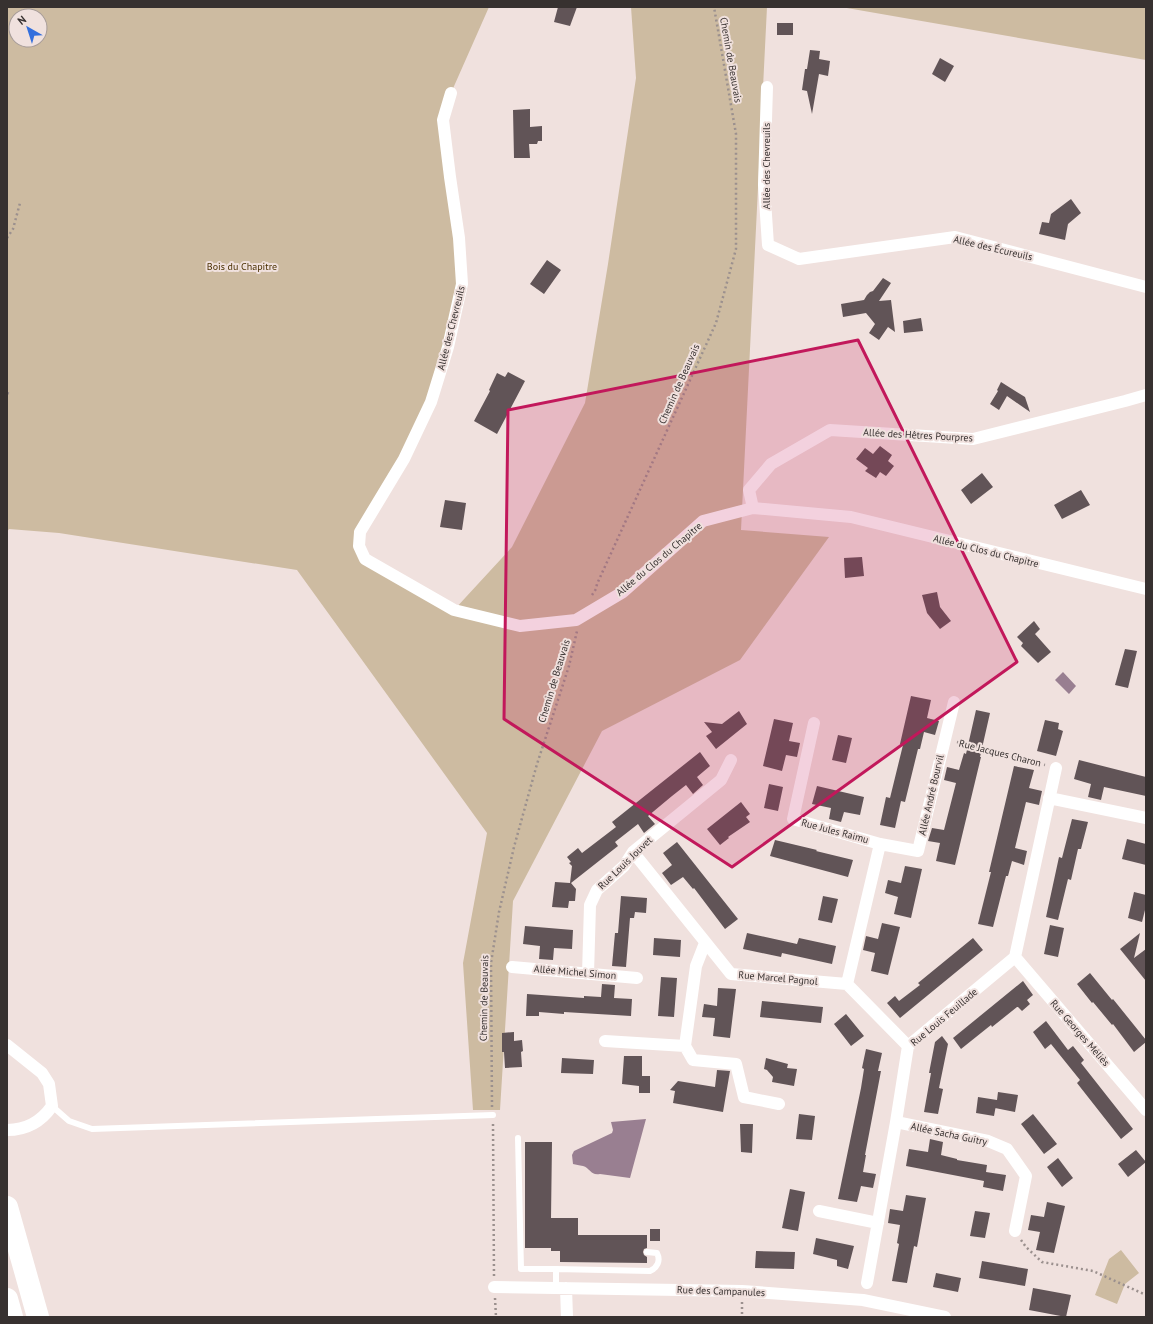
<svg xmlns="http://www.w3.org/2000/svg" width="1153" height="1324" viewBox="0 0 1153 1324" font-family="'PT Sans',sans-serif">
	<rect width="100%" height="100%" fill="#f0e1de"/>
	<path fill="#cdbba1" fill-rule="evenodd" d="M7,7h482l-38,86 -8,27 19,164 -31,118 -71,130 5,27 89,51 58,-63 73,-144 23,-139 28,-186 -5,-71h136l-26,523 88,7 -89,123 -138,71 -89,170 -13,209h-27l-10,-147 24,-130 -190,-263 -238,-37 -50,-4 -2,3zM16,16h24v24h-24z
		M841,7h305v53z
		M1121,1250l18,23 -14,11 -8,20 -22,-9 14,-36z"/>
	<path fill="#997f91" d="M1063,672l13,14 -7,8 -14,-14z
		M646,1119l-16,59 -30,-4c-9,2 -10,-6 -17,-8 -4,-1 -7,-1 -10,-2l-1,-9 2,-4 38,-18 1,-3 -2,-8z"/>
	<path fill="#615457" d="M558,7h19l-7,19 -16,-4z
		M777,23h16v12h-16z
		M810,50l10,1 -1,8 11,2 -2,15 -9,-2 -7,40 -5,-23 -5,-1 3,-21h2z
		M940,58l14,8 -9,16 -13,-8z
		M530,109v18l12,-1v15h-4l-1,3h-8l1,14h-16l-1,-48z
		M1071,199l10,14 -13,11 -3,16 -26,-6 3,-12 7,1 2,-9z
		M547,260l14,10 -17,24 -14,-10z
		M883,278l8,5 -12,18 12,-1 4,32 -7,-5 -9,13 -10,-7 6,-9 -9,-11 -23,4 -2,-13 23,-4 3,-5 3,-3 3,-1z
		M921,318l2,13 -19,2 -1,-12z
		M508,372l17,9 -28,53 -23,-13 16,-30 -1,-1 8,-17 8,4z
		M1001,382l24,15 5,15 -23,-16 -8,14 -9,-6 8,-13 -1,-1z
		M880,446l12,9 -4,6 6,5 -8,10 -6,-4 -4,6 -11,-7 3,-3 -12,-9 9,-11 8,6z
		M982,473l11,14 -22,17 -10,-14z
		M1081,490l9,15 -28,14 -8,-14z
		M445,500l21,3 -4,27 -22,-3z
		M862,557l2,19 -19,2 -1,-20z
		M937,592l3,15 11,14 -11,8 -13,-16 -5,-18z
		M1034,621l6,8 -5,5 16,18 -13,11 -17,-17 2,-3 -6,-6z
		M1125,649l12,2 -9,37 -13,-3z
		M911,696l20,4 -4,18 12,3 -4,14 -11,-3 -4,17h-2l-13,53 -4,-1 -6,27 -15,-3 6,-28 4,1 13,-53 -3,-1z
		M976,710l14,3 -10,44h1l-26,108 -19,-4 4,-18 -12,-2 4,-13 12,2 12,-47 -12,-3 3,-13 12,3 5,-17 2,1z
		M739,711l8,13 -31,25 -10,-13 6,-4 -8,-10 18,2z
		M774,719l19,4 -4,18 11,2 -3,14 -11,-2 -4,16 -19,-5z
		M1045,720l14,3 -1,6 5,2 -7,25 -19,-5z
		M838,735l14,3 -6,25 -14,-3z
		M700,752l10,14 -13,11 6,8 -10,9 -7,-9 -14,11 -24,20 7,8 -11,9 -6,-9 -23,18 3,4 -47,37 5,6 -1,12h-6l-1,7 -16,-1 3,-25 15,1 2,-17 -3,-3 2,-1 -4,-5 11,-9 4,5 34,-26 -4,-5z
		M1079,760l67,17v19l-42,-9 -3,13 -13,-3 3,-13 -17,-5z
		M1014,766l20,4 -5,18 13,3 -3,14 -13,-3 -11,46 12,3 -3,14 -12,-4 -4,15h-2l-13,51 -15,-3 13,-52h-2z
		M769,784l14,3 -5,24 -14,-3z
		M817,786l47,11 -4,18 -16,-3 -3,10 -12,-3 2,-11 -19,-4z
		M741,802l9,12 -4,3 4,5 -22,15 1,1 -9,7 -13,-16z
		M1072,819l16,3 -7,27h-3l-7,31 -3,-1 -10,41 -12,-3 13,-60 3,1z
		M1127,839l19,5v21l-24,-6z
		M775,840l42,10 -1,1 37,9 -5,17 -78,-21z
		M677,842l61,77 -13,10 -31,-41 -1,1 -10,-12 -12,8 -9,-12 10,-8 -9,-12z
		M905,866l17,3 -11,49 -17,-4 4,-17 -13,-4 3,-13 13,3z
		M1134,892l12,3v11l-4,16 -14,-4z
		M621,896l26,2 -1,15 -11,-1 -1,6h-4l-4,49 -14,-1 3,-33h3z
		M823,896l15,3 -6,24 -14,-3z
		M882,923l18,4 -12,48 -17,-4 4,-18 -12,-3 3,-14 12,3z
		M1050,925l14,3 -6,29 -14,-3z
		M525,926l48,4 -1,19 -18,-1 -1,12 -14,-1 1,-13 -17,-2z
		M747,933l50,11 2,-6 37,8 -4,18 -50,-11 -1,4 -38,-8z
		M1140,933l-6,25 12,-9v32l-26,-32z
		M654,938l27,2 -1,17 -27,-2z
		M973,938l10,12 -83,68 -13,-15 8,-7 4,5 21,-16 -2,-2z
		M1090,973l22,27 1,-1 33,41v2l-12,10 -21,-28 -1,1 -19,-23 -1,1 -15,-19z
		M661,977l16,1 -3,39 -16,-1z
		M1023,981l10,14 -6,5 3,4 -8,7 -4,-4h-1l-25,20 -1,-2 -30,24 -8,-11z
		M602,984l13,1 -1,13 18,1 -1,17 -67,-4v2l-25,-2v4h-13l1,-22 57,4v-2l17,1z
		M718,988l18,1 -6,49 -17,-2 2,-18 -13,-1 2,-13 13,2z
		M762,1001l61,6 -2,16 -61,-6z
		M846,1014l18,22 -13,10 -17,-22z
		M1046,1021l22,29 5,-4 11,14 -3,3 52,66 -12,10 -44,-56 3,-3 -29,-36 -6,5 -12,-17z
		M514,1032v9l8,-1 1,11 -2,1 1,15 -17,1 -1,-16h-2v-19z
		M942,1036l6,8 -9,44 4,1 -5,25 -14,-2 7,-39h-2l6,-31z
		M866,1049l16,4 -4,18h3l-16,84h1l-3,17 13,2 -3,14 -12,-2 -4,16 -19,-3 23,-111 3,-19 -2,-1z
		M624,1056h18v20h8v17h-11v-7l-17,-2z
		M562,1058l32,2 -1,14 -32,-1z
		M766,1058l22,6 -1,4 10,1 -3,17 -22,-4 1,-5 -6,-7 -3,-1z
		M717,1070l13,1 -7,41 -50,-9 2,-12 -5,-1 8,-9 37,6z
		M998,1092l20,3 -3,17 -20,-4 1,-3 -2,11 -18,-3 2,-16 19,3z
		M799,1114l16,2 -3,24 -16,-1z
		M1033,1114l24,30 -13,10 -23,-30z
		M740,1124h13l-1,29 -11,-1z
		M930,1139l13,3 -2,13 16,4v1l30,5 -1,7 20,3 -3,16 -20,-4 1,-6 -78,-15 3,-17 19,3z
		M525,1142h27l-1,76h27v17h69v13l-3,1 -1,3 1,3 3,2v6l-87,-1v-11h-9v-3h-26z
		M1136,1150l10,12 -18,15 -10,-13z
		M1058,1158l15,20 -11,9 -15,-20z
		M790,1189l15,3 -7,39 -16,-3z
		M906,1195l20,3 -9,49 -3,-1 -7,37 -15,-2 7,-37 -2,-1 3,-18 -12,-2 2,-14 13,2z
		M1047,1202l18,4 -11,47 -18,-3 4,-18 -12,-2 3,-15 13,2z
		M975,1211l15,2 -5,25 -15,-2z
		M650,1229h10v12h-10z
		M816,1238l38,8 -6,23 -11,-3v-6l-24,-6z
		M756,1251l39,1 -1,17 -39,-1z
		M982,1261l46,8 -3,17 -46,-8z
		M936,1273l25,5 -3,14 -25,-5z
		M1033,1288l38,7 -5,22 -37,-7z"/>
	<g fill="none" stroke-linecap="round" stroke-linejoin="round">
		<path stroke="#9b908e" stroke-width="2.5" stroke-dasharray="2 3" stroke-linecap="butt" d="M7,238l6,-9 7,-26
			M7,393l3,1
			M592,595l4,-6 1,-5 119,-261 20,-74v-115l-22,-127
			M957,742l88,23
			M492,1107l-1,-144 8,-51 15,-65 23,-83 32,-98 8,-35
			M493,1124l1,153
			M1021,1240l5,7 16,15 51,9 53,24
			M495,1298l1,19
			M742,1302v15"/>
		<path stroke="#fff" stroke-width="6" d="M52,1106l17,15 23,8 401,-14
			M518,1138l3,131h35v19
			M556,1269l94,2c7,-3 11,-10 7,-18l-10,-1"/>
		<path stroke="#fff" stroke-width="12" d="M767,87l-3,98 4,60 31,14 156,-22 191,50
			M451,93l-8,27 7,57 9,61 3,46 -14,63 -17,55 -27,57 -44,73 -1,14 6,13 89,51 66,16 56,-6 47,-28 80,-71 50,-13 98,9 295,72
			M753,508l-4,-18 22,-26 59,-34 143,9 152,-38 21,-6
			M814,723l-21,96 87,25 -33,140
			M1049,798l97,20
			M880,844l38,7 36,-149
			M633,852l98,122 116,10 61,62
			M1015,957l131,153
			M512,967l125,11
			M588,974l2,-69 7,-15 27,-24 9,-14 88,-72 10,-20
			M605,1041l80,5 8,14 43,4 8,33 35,7
			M7,1045l35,28 7,11 3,22c-11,16 -26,24 -45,24
			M685,1046l11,-80 9,-23
			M896,1122l92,19 19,8 19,27 -11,55
			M819,1211l59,12
			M867,1283l29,-161 12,-76 107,-89 41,-189
			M494,1287l248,4 121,9 82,17
			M566,1288l1,29"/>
		<path stroke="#fff" stroke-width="22" d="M7,1207l31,110
			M7,1299l5,18"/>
	</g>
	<path fill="#c2185b" fill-opacity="0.2" stroke="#c2185b" stroke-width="3" stroke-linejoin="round" d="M858,340l159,322 -285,205 -228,-148 4,-309z"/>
	<g text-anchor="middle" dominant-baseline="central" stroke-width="4" stroke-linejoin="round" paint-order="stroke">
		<g font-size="10" fill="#373130" stroke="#f0e1de">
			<text transform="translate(731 60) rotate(80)">Chemin de Beauvais</text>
			<text transform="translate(766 166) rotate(-90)">Allée des Chevreuils</text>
			<text transform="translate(993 248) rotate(13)">Allée des Écureuils</text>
			<text transform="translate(451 328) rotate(-76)">Allée des Chevreuils</text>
			<text transform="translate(679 384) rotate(-66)">Chemin de Beauvais</text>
			<text transform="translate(918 435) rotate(3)">Allée des Hêtres Pourpres</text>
			<text transform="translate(986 551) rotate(14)">Allée du Clos du Chapitre</text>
			<text transform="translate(659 559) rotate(-40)">Allée du Clos du Chapitre</text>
			<text transform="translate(554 681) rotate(-73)">Chemin de Beauvais</text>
			<text transform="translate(1000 753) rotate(14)">Rue Jacques Charon</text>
			<text transform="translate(931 795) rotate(-77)">Allée André Bourvil</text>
			<text transform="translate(835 831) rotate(15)">Rue Jules Raimu</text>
			<text transform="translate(625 863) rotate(-44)">Rue Louis Jouvet</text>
			<text transform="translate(575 972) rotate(5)">Allée Michel Simon</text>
			<text transform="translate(778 978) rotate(5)">Rue Marcel Pagnol</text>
			<text transform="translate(484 998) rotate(-89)">Chemin de Beauvais</text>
			<text transform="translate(944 1017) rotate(-40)">Rue Louis Feuillade</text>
			<text transform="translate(1080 1033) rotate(49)">Rue Georges Méliès</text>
			<text transform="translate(949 1134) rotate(12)">Allée Sacha Guitry</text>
			<text transform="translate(721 1291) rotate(2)">Rue des Campanules</text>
		</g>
		<g font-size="10" fill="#4a3000" stroke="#f0e1de">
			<text x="242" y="266">Bois du Chapitre</text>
		</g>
	</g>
	<rect width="1153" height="1324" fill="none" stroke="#373130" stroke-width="16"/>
	<g transform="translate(28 28) rotate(321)"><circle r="19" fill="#f0e1de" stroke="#a69b98"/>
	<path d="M0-3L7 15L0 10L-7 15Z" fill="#336fdd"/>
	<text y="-6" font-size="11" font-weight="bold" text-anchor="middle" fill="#373130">N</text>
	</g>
</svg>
